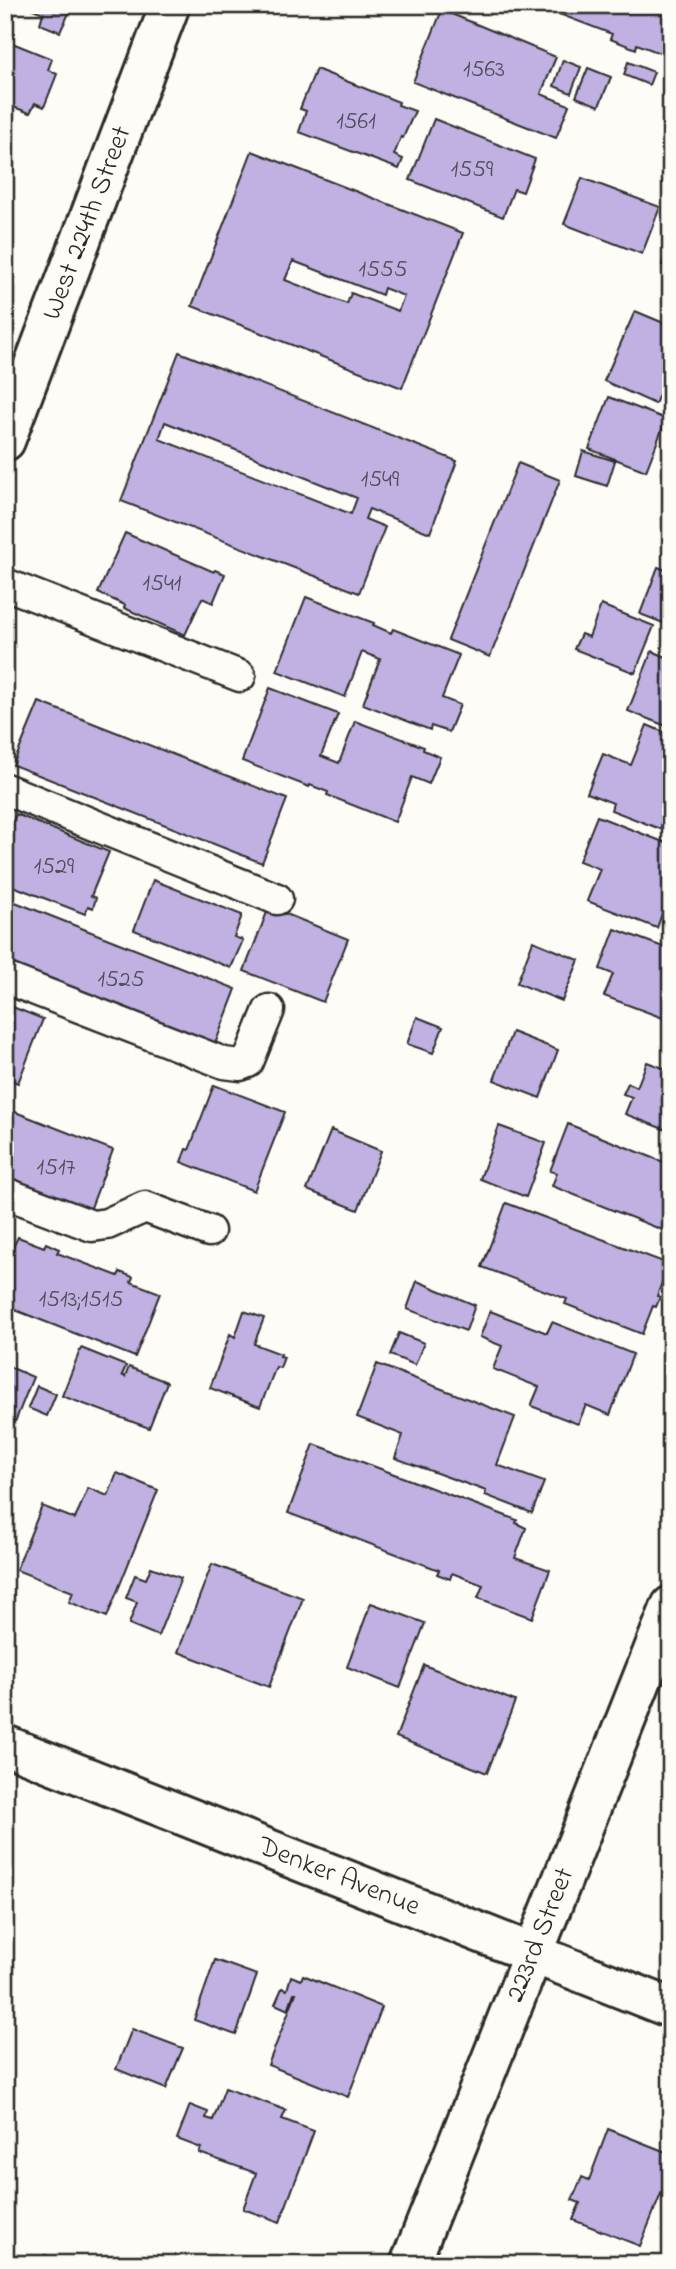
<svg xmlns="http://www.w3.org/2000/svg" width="676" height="2269" viewBox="0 0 676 2269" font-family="'Indie Flower',sans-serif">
	<rect width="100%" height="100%" fill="#fdfcf7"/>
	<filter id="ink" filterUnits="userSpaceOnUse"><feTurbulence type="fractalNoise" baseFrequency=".0143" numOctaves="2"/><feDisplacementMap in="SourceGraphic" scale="14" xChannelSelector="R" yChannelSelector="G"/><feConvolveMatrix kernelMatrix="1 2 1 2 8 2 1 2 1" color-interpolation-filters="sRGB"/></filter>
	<g filter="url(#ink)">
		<path fill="#c0b1e2" stroke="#2b2b2b" stroke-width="2" fill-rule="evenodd" d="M23,5h50l-13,27 -20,-8 3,-11z
			M562,5h109l-1,52 -33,-13 -1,5 -26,-10 2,-5 -53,-20z
			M442,10l114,47 -15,37 28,11 -13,33 -143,-56z
			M5,40l47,19 -4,11 9,4 -13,33 -9,-4 -5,10 -25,-9z
			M563,60l18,7 -10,26 -17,-7z
			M628,62l26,10 -5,13 -25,-10z
			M588,68l23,9 -12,29 -23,-9z
			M316,69l83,33 -1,3 17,6 -12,27 -2,-1 -7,18 9,4 -4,10 -100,-37 7,-21 -6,-2z
			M434,119l101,40 -12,33 -9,-3 -11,28 -93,-37z
			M252,151l211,82 -61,155 -210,-82zM293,261l89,34 2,-7 20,8 -6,15 -47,-18 -4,11 -62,-24z
			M5,153l8,3 -8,20z
			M582,178l78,29 -18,47 -78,-30z
			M671,242v26l-9,-3z
			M635,311l36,15v42l-16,36 -51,-23z
			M179,352l278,109 -27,72 -61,-24 -4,10 20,8 -26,66 -238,-92zM165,422l192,76 -6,16 -192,-75z
			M609,397l57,22 -20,52 -57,-22z
			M583,451l32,10 -8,25 -31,-10z
			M518,463l42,17 -70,177 -42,-17z
			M125,533l89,39 1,-2 10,4 -12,29 -11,-5 -17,37 -61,-27 1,-3 -27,-12z
			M658,567l13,5v54l-31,-12z
			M306,597l68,26 -1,2 18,8 2,-4 66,26 -17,43 18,7 -11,27 -18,-6 -1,4 -67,-26 17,-45 -18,-7 -17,45 -68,-26z
			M601,605l53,21 -19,47 -61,-24 7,-15 8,3z
			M652,651l19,8v69l-43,-17z
			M270,688l68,26 -17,42 18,7 16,-42 69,26 -1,3 17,7 -11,27 -17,-7 -17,45 -68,-27 1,-3 -18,-7 -1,2 -67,-26z
			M39,702l248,97 -25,64 -249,-98z
			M647,725l24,10v66l-11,28 -49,-19 2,-7 -26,-10 16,-39 28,11z
			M16,814l93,38 -18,44 5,2 -3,10 -5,-2 -3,8 -80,-31v-41z
			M597,816l74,29v53l-2,5 -3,-1 -9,26 -70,-27 13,-32 -21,-8z
			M153,880l89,35 -8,22 9,3 -12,28 -97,-38z
			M5,898l231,91 -24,63 -207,-81z
			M269,907l79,32 -25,63 -79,-31z
			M615,929l56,21v71l-67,-25 9,-22 -13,-5z
			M533,941l46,19 -17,41 -45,-18z
			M5,1004l38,15 -25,64 -13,-5z
			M417,1017l26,10 -10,26 -26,-9z
			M512,1032l46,18 -18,48 -46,-18z
			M647,1062l24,9v61l-46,-18 7,-17 -9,-3 5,-11 9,4z
			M214,1085l71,27 -31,79 -73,-29 5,-13 3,1z
			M5,1108l108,42 -26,68 -82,-32z
			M568,1124l103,41v53l-6,13 -113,-45 5,-13 -7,-2z
			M499,1126l47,17 -20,54 -46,-18z
			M331,1130l50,21 -23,59 -51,-20z
			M506,1203l163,61 -12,32 3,1 -4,10 -3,-1 -11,28 -77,-30 2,-5 -85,-32z
			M18,1237l26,10 2,-4 13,6 -2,4 61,23 2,-4 13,5 -2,5 29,11 -25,64 -130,-51v-43z
			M417,1281l58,24 -9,26 -59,-22z
			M244,1311l20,7 -10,26 27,10 -1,2 4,1 -4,11 -4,-1 -16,40 -50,-19 20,-54 5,3z
			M490,1311l57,22 5,-11 81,32 -23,61 -24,-10 -8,19 -47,-18 8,-19 -46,-18 9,-23 -22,-9z
			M399,1333l25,10 -9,22 -25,-10z
			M81,1348l45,18 -4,9 3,2 4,-10 38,15 -18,46 -87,-32z
			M377,1364l138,53 -18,48 47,17 -12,31 -47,-18 1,-4 -91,-33 8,-23 -46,-18z
			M5,1365l28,12 -18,45 -10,-3z
			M37,1386l19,8 -9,22 -19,-8z
			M314,1444l203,76 -1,3 10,5 -11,30 35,12 -18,48 -54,-20 5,-13 -31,-12 -2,6 -13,-5 2,-4 -151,-57z
			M117,1473l41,17 -51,127 -38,-15 4,-10 -57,-22 26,-64 33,13 13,-31 20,8z
			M212,1564l91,34 -34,89 -91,-35z
			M151,1567l30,11 -23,58 -29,-12 8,-22 -11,-4 9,-23 11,4z
			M371,1603l54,20 -25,65 -53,-21z
			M424,1665l91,36 -28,72 -91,-36z
			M215,1960l42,15 -21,60 -42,-15z
			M303,1975l79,32 -34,90 -80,-32 28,-72h-2l-6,17 -13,-6 7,-16 5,2 4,-14 10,4z
			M132,2029l51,19 -17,41 -50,-20z
			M225,2088l61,22 -4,9 32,12 -34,91 -37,-13 13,-36 -57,-20 2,-5 -24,-9 13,-34 18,7 -2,6 7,2z
			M608,2129l63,25v15l-31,77 -67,-26 7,-17 -8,-3 10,-23 7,3z
			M45,2255l24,9h-27z"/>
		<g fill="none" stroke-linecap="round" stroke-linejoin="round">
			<g stroke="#2b2b2b" stroke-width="35">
				<path id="service" d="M5,584l235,92
					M5,789l272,110
					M5,978l219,85 16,2 8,-3 21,-52
					M5,1193l87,33 15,-2 38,-17 64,24"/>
			</g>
			<g stroke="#2b2b2b" stroke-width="44">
				<g id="minor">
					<path id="s1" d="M5,441l165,-436"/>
					<path id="s2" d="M5,1745l666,263"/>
				</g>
			</g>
			<g stroke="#2b2b2b" stroke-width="44">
				<g id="secondary">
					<path id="s3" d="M410,2264l261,-658"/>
				</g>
			</g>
			<use href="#service" stroke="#fdfcf7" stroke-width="30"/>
			<use href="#minor" stroke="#fdfcf7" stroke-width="38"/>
			<use href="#secondary" stroke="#fdfcf7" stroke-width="38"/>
		</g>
	</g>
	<g text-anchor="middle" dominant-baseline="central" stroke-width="5" stroke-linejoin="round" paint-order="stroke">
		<g font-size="24" fill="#504c59">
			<text x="484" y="70">1563</text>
			<text x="356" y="122">1561</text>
			<text x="472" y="170">1559</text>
			<text x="383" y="270">1555</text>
			<text x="380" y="480">1549</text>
			<text x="162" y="584">1541</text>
			<text x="54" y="867">1529</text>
			<text x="121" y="980">1525</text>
			<text x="56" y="1168">1517</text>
			<text x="81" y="1300">1513;1515</text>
		</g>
		<g font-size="28" fill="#2b2b2b" stroke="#fdfcf7">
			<text stroke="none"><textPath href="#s1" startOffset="233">West 224th Street</textPath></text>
			<text stroke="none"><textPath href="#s2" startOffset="359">Denker Avenue</textPath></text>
			<text stroke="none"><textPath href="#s3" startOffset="354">223rd Street</textPath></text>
		</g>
	</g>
	<rect width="676" height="2269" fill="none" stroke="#fdfcf7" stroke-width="28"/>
	<rect x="14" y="14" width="648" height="2241" fill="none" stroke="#2b2b2b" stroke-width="2.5" filter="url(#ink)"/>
</svg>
